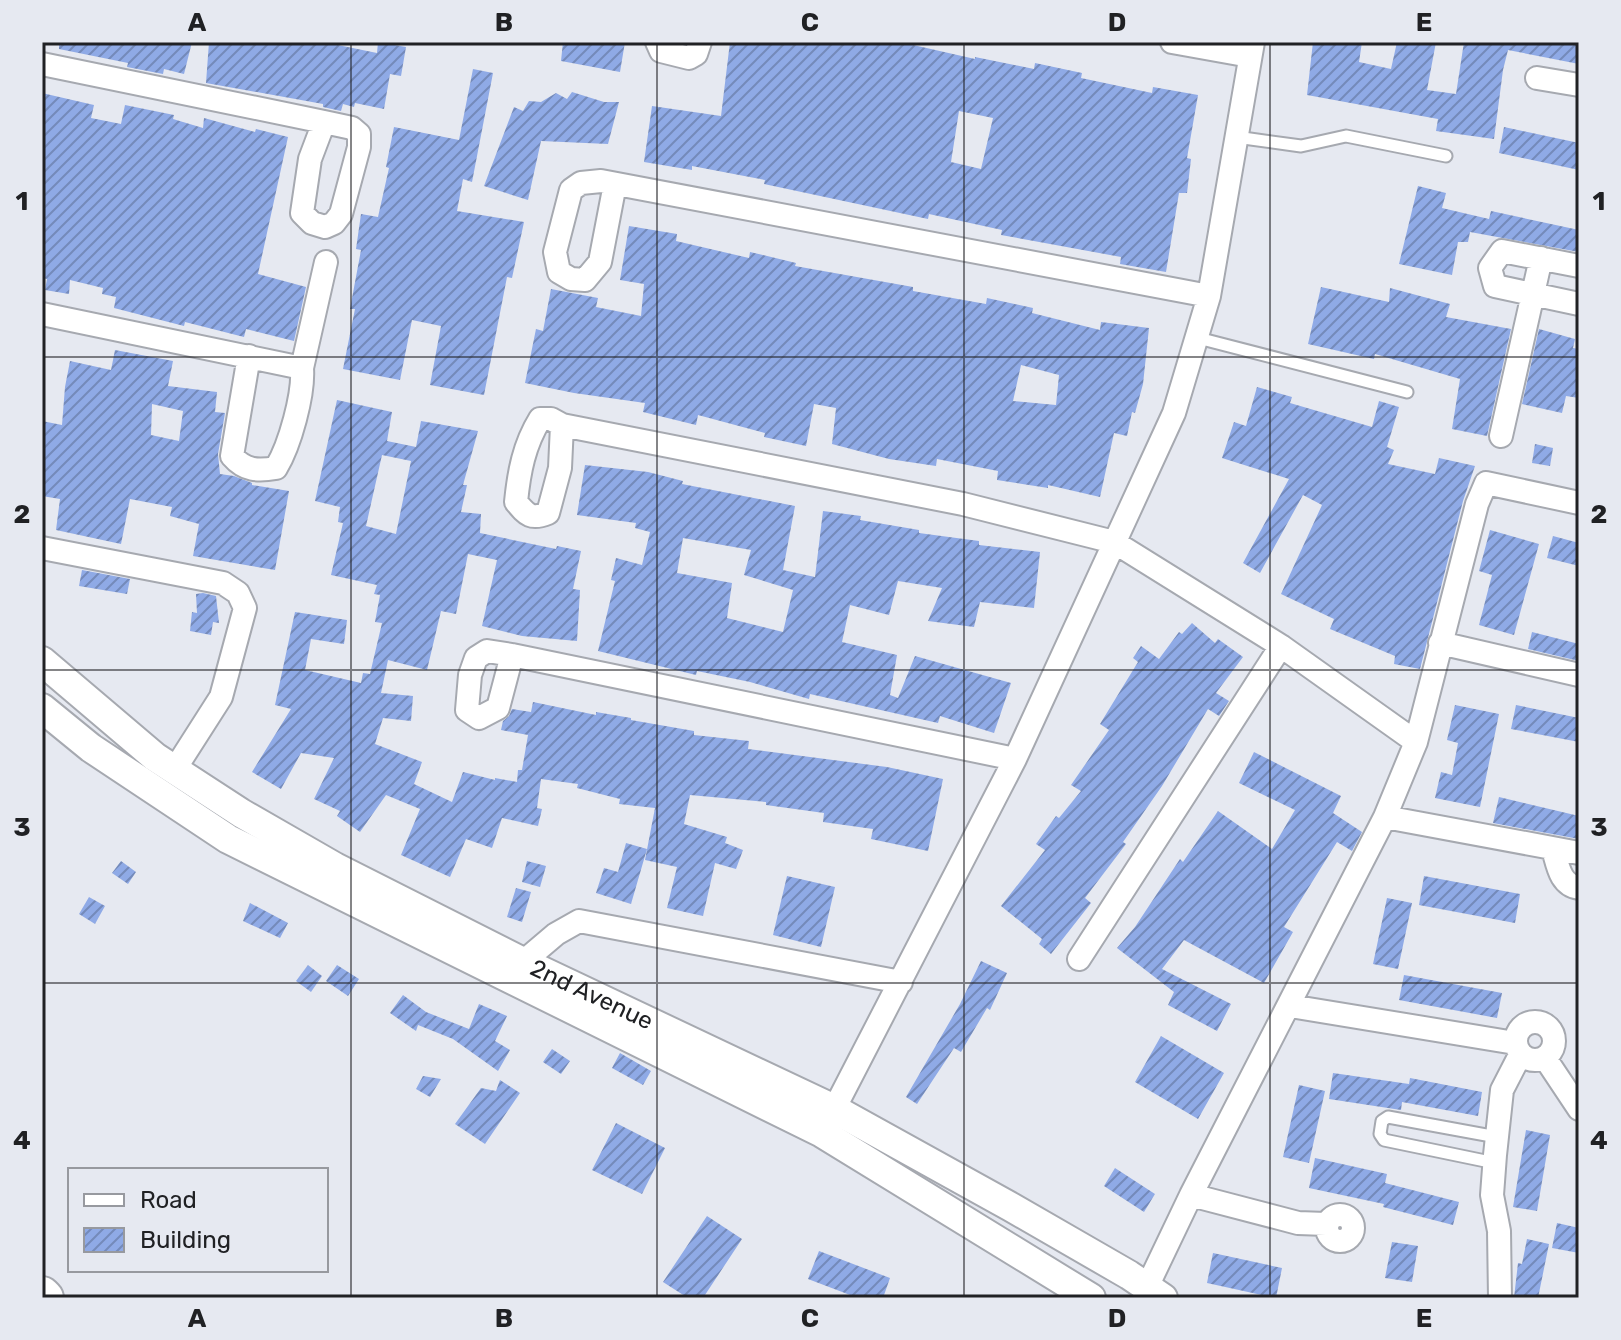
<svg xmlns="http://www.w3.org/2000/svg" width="1621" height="1340" viewBox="0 0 1621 1340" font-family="Rubik,sans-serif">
	<defs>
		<pattern id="building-hatch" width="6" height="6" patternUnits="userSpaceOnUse" patternTransform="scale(2)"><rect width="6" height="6" fill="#8faae6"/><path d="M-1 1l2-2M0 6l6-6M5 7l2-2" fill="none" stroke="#748aba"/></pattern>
	</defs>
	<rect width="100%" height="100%" fill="#e6e9f1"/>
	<path fill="url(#building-hatch)" fill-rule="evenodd" d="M59,42h133l-8,32 -20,-5 -1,5 -36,-7 1,-4 -69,-14z
		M209,42h114l54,11 1,-11 28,5 -5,29 -11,-2 -6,35 -29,-6 -1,4 -11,-3 -2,7 -18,-4v-3l-117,-21z
		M563,42h62l-5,30 -59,-11z
		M730,42h170l75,17v-2l59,12 1,-6 47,10 -1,5 71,15 1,-6 45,8 -11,63 4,1 -4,34h-8l-13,79 -46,-8 1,-7 -120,-22 1,-5 -73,-16 -1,5 -164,-35 1,-4 -73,-14v4l-48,-8 8,-56 69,10zM959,111l34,7 -12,51 -30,-7z
		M1313,42h49l-3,20 32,7 6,-27h39l-9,48 29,4 8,-52h115v22l-71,-14 -5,20 -9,69 -58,-8 2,-12 -131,-24z
		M473,69l20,4 -21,109 -9,-3 -6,32 67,11 -12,56 -5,-1 -23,118 -54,-10 11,-59 -29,-6 -12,60 -57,-11 12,-60h-5l11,-59 -5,-1 5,-35 17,3 11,-49 -3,-1 8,-40 65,13z
		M572,92l32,10h15l-11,42 -67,-3 -13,59 -44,-14 30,-79 9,4 6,-10 12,1 15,-9 11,6z
		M42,93l52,12 -3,13 30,6 4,-19 49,10 -1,4 30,9 1,-10 51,14 1,-3 32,8 -30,137 48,13 -12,54 -48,-12 -2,8 -59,-15 -1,4 -70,-18 2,-11 -14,-3 1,-6 -33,-8 -1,14 -24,-4 2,-11 -5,-1z
		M1504,127l75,16v27l-80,-17z
		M1418,186l28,7 -4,15 47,11 2,-8 88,19v22l-109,-20 -2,10h-10l-6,33 -53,-11z
		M629,226l48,8 -1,7 73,17 1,-6 46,11 -1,3 118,21v4l73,13 1,-6 46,10 -1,5 68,17 1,-8 48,6 -6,56 -8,29 -3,-1 -5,24 -13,-3 -14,64 -52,-12v3l-51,-8 1,-9 -61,-12 -1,7 -47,-7 -57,-15 4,-36 -22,-4 -8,42 -42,-9 1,-4 -67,-18 -2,10 -53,-13 2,-9 -71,-10 -49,-10 11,-54 7,2 8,-42 47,9 -2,9 45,9 3,-32 -24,-4zM1021,365l38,10 -3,30 -43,-4z
		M1321,287l68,15 1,-14 60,16 -4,13 65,12 -24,107 -35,-7 8,-50 -85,-25 -1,5 -66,-15z
		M1539,329l36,10 -2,9 6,1v49l-13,-2 -4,17 -40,-9z
		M115,350l58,11 -5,25 49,6 -2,20 10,1 -7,41 2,20 14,2 18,7v2l37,6 -14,79 -82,-14 6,-32 -29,-8 2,-9 -42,-8 -9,45 -65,-14 4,-31 -18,-3v-75l20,4 3,-38 5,-26 41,9zM152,404l31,7 -4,30 -28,-6z
		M1257,387l35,10 -2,6 82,24 7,-26 20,6 -12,40 7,3 -6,14 47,10 4,-16 36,8 -12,35 -43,168 -26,-5 1,-8 -65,-27 4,-10 -53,-25 41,-89 -19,-10 -43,78 -17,-10 46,-84 -67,-21 12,-36 12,4z
		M337,400l55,12 -5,29 29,6 5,-26 57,10 -15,54h4l-6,27 20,2 -1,19 76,16 1,-3 24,5 -8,38 7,1 -3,51 -55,-5 -40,-10 15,-66 -29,-6 -12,60 -15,-3 -14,59 -39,-10 -7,33 32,3 -2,25 -28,-3 -8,26 47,18 -8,22 38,18 11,-30 32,8v-2l22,4 1,-12h4l6,-35 -27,-5 2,-9 6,-5 3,-7 19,3 2,-10 63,13v-3l35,6v2l63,11v4l55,6 -1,8 139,18 56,12 -15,72 -57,-12 2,-10 -50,-7 1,-9 -58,-8v-3l-76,-7 -6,29 43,13 -2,6 18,7 -7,19 -21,-6 -12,53 -36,-8 10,-41 -32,-7 10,-52 -36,-4 1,-5 -43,-11 1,-4 -37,-5 -4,29 5,1 -4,17 -36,-8 -10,30 -26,-9 -16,38 -49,-22 19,-46 -34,-14 -26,37 -23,-16 3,-5 -26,-12 20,-41 -33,-5 -20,36 -29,-17 39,-63 -16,-4 20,-93 52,8 -3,24 -33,-5 -6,31 56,13 2,-10 7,1 12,-51 -7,-1 5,-27 -6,-1 3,-9 -46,-10 12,-52 -5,-1 2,-15 -25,-6zM382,455l29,6 -15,73 -30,-8z
		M1535,444l18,4 -3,18 -18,-3z
		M585,465l63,7 35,9 -1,3 113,22 -12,64 32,7 8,-66 38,5 -1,4 59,10v3l60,8v4l61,7 -6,56 -54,-6 -6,25 -46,-6 14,-33 -44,-7 -9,34 -39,-10 -8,37 55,13 -7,40 8,3 17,-42 96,27 -17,50 -54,-17 -2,7 -128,-29 -1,5 -59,-17 -53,-11 -1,4 -98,-24 17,-70 -4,-1 5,-22 26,7 8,-33 -15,-4 1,-5 -59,-8zM683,538l68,12 -7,25 49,15 -10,42 -56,-14 5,-35 -55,-10z
		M1490,530l49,14 -25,91 -35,-10 13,-50 -13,-4z
		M1553,536l26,7v23l-32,-8z
		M82,570l48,9 -3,15 -48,-8z
		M203,593l13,3 3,27 -6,-1 -2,13 -21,-4 2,-19 5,1 -1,-19z
		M1192,623l23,20 3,-4 25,18 -27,36 13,8 -10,15 -11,-7 -46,77 -39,56 3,2 -41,54 6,5 -40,51 -12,-10 3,-5 -41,-33 44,-56 -9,-6 20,-28 3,2 22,-27 -10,-6 38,-55 -9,-6 38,-62 -5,-4 8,-12 18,13 20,-27 3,2z
		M1532,632l47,12v17l-51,-12z
		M1455,705l44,9 -19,93 -45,-9 6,-26 11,3 6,-32 -11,-3z
		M1516,705l63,13v24l-68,-13z
		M1254,752l87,44 -8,17 29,19 -10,19 -15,-9 -53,85 9,5 -29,51 -80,-43 -22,29 69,35 -14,27 -49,-26 6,-13 -57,-44 18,-21 45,-68 3,3 35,-51 54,38 23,-39 -56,-27z
		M1499,797l80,19v23l-86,-16z
		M626,843l21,6 -16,55 -35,-11 8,-25 14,4z
		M121,861l15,11 -8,12 -16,-11z
		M527,861l19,5 -6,21 -18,-5z
		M787,876l48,11 -14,60 -48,-12z
		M1424,876l96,18 -5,29 -96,-18z
		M516,888l15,4 -9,30 -15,-5z
		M89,897l16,9 -10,18 -16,-10z
		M1387,898l25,5 -14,66 -25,-5z
		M250,903l38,20 -8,15 -37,-17z
		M981,961l26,12 -17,37 -3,-2 -26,44 -7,-4 -37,56 -11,-7 54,-93z
		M308,965l14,11 -11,16 -15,-11z
		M337,965l22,14 -11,17 -22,-15z
		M1404,975l98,18 -5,25 -98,-18z
		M403,995l23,17 43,17 10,-25 28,12 -12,25 15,9 -12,21 -45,-32 -35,-14 -2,6 -26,-18z
		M1161,1036l63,37 -26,46 -63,-37z
		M552,1049l18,12 -9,13 -18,-12z
		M620,1053l31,18 -8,14 -31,-17z
		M1333,1073l76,11 1,-6 72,14 -4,24 -76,-14 -1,8 -72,-11z
		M423,1076l18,3 -11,18 -14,-8z
		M500,1080l20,13 -35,51 -30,-20 26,-36 15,3z
		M1299,1085l26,6 -16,72 -26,-6z
		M616,1123l49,25 -23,46 -50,-24z
		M1526,1130l24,5 -13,76 -24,-4z
		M1315,1158l72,16 -2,9 74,19 -6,23 -70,-18 1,-3 -75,-16z
		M1115,1168l40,26 -11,18 -40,-26z
		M707,1216l35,23 -39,59h-15l-25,-16z
		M1557,1223l22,5v25l-27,-5z
		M1527,1239l22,5 -11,54h-24l4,-35 4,1z
		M1392,1242l26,4 -6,36 -27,-4z
		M819,1251l71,27 -7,20h-25l-50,-19z
		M1213,1253l69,15 -6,30 -69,-15z"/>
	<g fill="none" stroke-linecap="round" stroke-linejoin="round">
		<g stroke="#a6a9b0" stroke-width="15">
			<path id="service" d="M1236,137l65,9 45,-10 100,20
				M1198,338l209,54
				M1495,1163l-111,-23 -4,-6 2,-13 6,-4 109,20"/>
		</g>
		<g stroke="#a6a9b0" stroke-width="26">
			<path id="minor" d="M657,42l4,9 28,7 7,-4 4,-12
				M1172,42l78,14
				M42,64l282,58 28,6 7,6v13l-18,67 -7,9 -9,4 -13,-4 -10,-10 8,-54 14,-37
				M1537,78l42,7
				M615,184l-15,78 -15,18 -14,-1 -12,-7 -4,-20 16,-62 10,-7 20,-2 608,115
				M1579,266l-77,-15 -12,17 5,18 84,18
				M42,314l260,54c2,26 -12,77 -26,100 -18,3 -31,3 -44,-12l17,-100
				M302,368l24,-106
				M562,425l-2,43 -12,45c-17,7 -21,2 -32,-11 3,-30 8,-57 24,-83h11l11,6 401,79 151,38 167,104 135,96
				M1501,436l40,-178
				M42,548l181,35 15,10 7,15 -24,89 -46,72
				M1440,643l139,32
				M512,655l-14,53 -19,10 -12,-8 3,-35 6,-17 11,-7 25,4 503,104
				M1385,817l194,36
				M1553,849c5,17 7,36 26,39
				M1079,959l202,-313
				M523,962l33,-28 23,-13 322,61
				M1290,1006l225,37
				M1516 1041a19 19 0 1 1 38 0a19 19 0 1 1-38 0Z
				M1545,1058l34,51
				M828,1121l187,-362 159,-346 35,-117 44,-254
				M1191,1195l107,28 28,1
				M1327 1228a13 13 0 1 1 26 0a13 13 0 1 1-26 0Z
				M1147,1287l44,-92 194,-378 31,-75 61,-238 9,-21 93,20
				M1500,1298l-1,-67 -7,-36 3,-40 7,-65 18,-35"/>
		</g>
		<g stroke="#a6a9b0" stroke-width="32">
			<g id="tertiary">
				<path id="s1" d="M42,661l113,96 86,56 94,54 188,95 311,147 177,98 118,68 34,23"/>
				<path d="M42,708l49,40 137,91 594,294 269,165"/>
			</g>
		</g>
		<g stroke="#a6a9b0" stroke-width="40">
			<path id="primary" d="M42,1295l3,3"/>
		</g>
		<use href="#service" stroke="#fff" stroke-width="11"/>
		<use href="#minor" stroke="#fff" stroke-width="22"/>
		<use href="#tertiary" stroke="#fff" stroke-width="28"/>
		<use href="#primary" stroke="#fff" stroke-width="36"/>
	</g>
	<path fill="none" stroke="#202124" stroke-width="2" stroke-opacity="0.55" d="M351,42v1256M657,42v1256M964,42v1256M1270,42v1256M42,357h1537M42,670h1537M42,983h1537"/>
	<g text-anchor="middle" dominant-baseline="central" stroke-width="7" stroke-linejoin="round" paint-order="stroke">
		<g font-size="24" fill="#202124" stroke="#e6e9f1">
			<text stroke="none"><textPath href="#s1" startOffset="646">2nd Avenue</textPath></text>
		</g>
	</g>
	<rect width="1621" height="1340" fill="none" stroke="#e6e9f1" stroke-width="88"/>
	<rect x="68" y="1168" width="260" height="104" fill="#e6e9f1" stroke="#97999f" stroke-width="2"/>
	<rect x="84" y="1194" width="40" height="12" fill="#ffffff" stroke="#97999f" stroke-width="2"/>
	<text x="140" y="1208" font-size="24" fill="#202124">Road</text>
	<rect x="84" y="1228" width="40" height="24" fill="url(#building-hatch)" stroke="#97999f" stroke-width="2"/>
	<text x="140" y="1248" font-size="24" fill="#202124">Building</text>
	<rect x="44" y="44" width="1533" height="1252" fill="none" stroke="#202124" stroke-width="3"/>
	<g font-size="26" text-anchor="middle" font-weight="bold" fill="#202124">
		<text x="197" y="31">A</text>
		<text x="504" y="31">B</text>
		<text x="810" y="31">C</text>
		<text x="1117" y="31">D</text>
		<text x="1424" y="31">E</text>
		<text x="22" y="210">1</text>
		<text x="1599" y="210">1</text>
		<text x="22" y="523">2</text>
		<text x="1599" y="523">2</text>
		<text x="22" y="836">3</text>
		<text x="1599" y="836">3</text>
		<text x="22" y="1149">4</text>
		<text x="1599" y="1149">4</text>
		<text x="197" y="1327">A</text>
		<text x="504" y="1327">B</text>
		<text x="810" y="1327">C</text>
		<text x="1117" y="1327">D</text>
		<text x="1424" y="1327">E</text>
	</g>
</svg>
